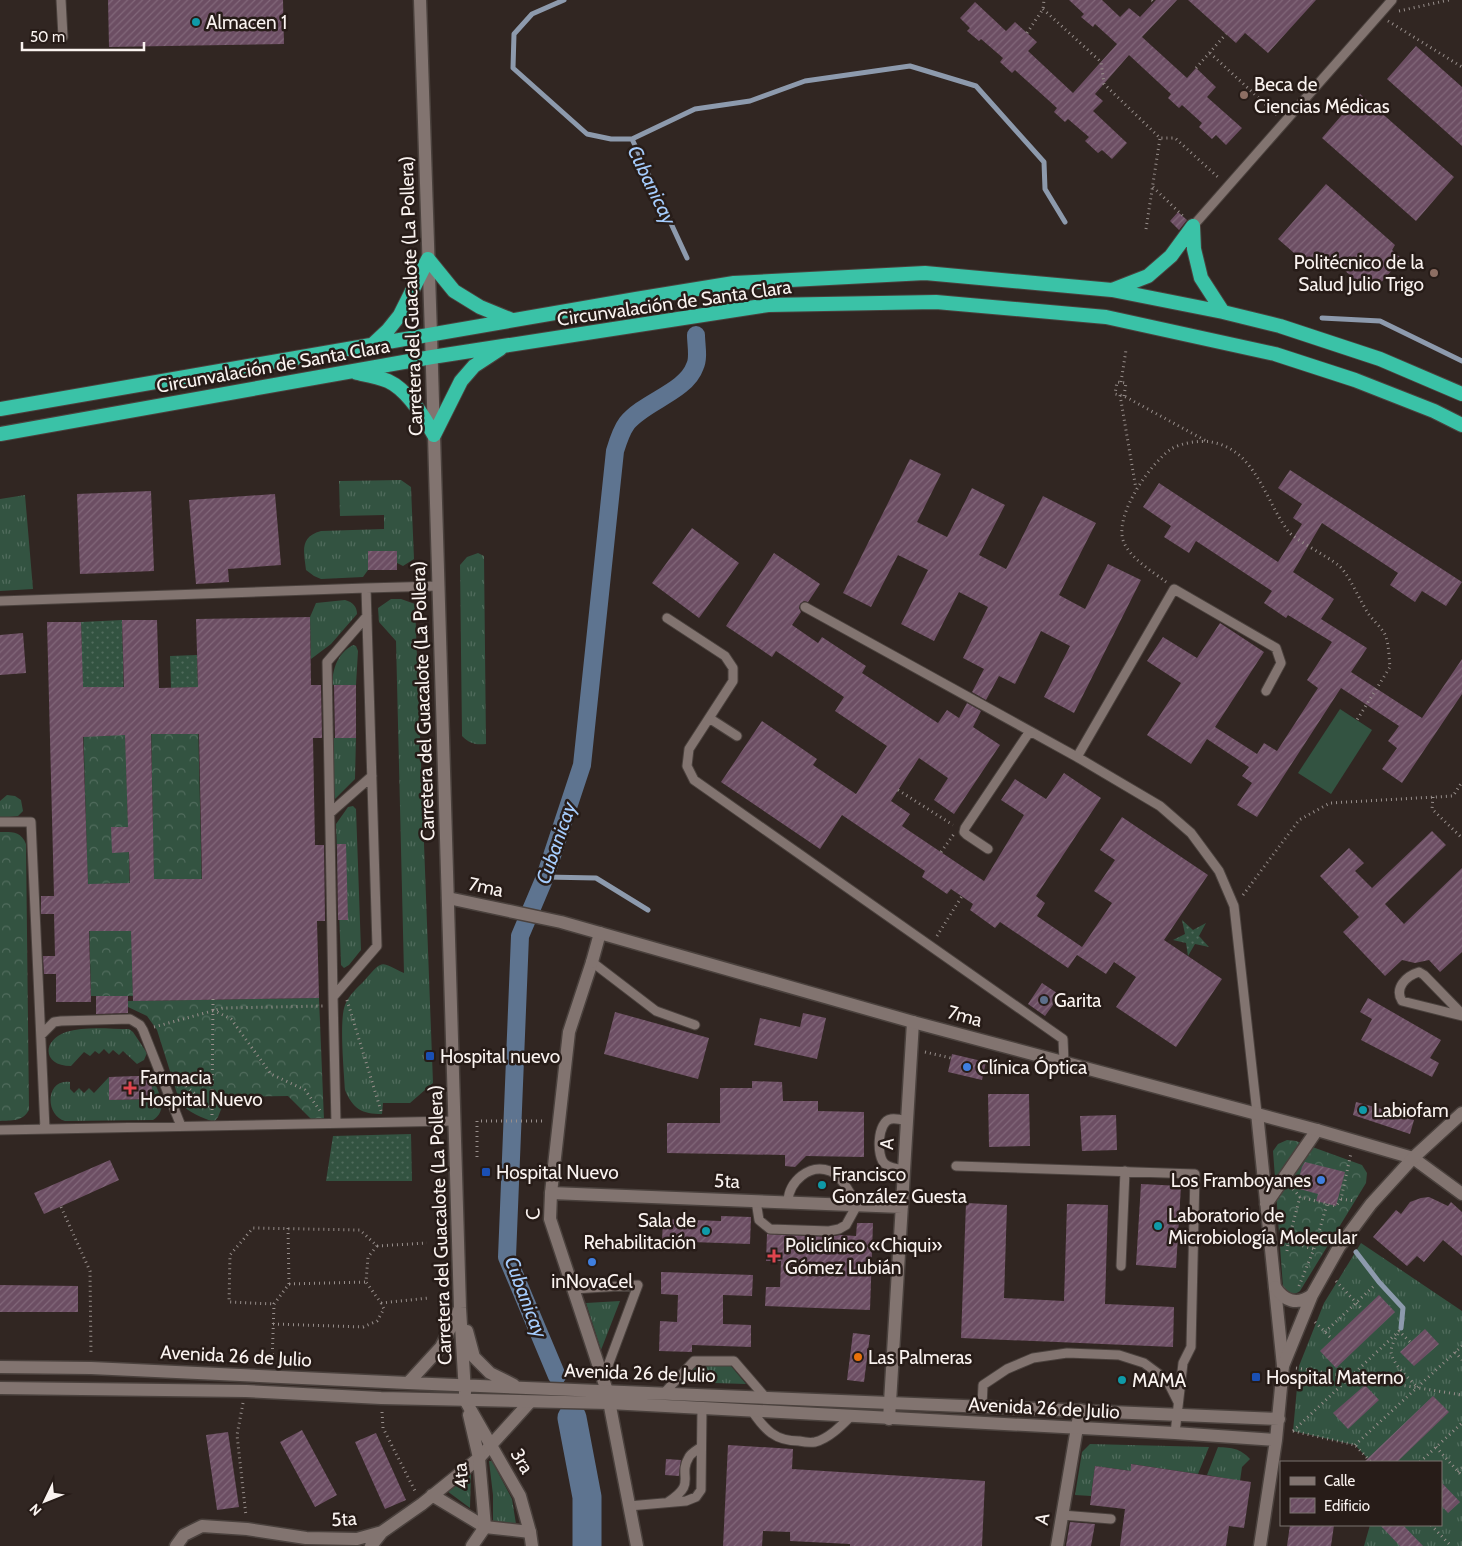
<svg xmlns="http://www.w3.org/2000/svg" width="1462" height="1546" viewBox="0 0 1462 1546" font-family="Cabin,sans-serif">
	<defs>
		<pattern id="grass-tufts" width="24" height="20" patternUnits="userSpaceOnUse" patternTransform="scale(1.25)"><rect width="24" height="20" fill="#335341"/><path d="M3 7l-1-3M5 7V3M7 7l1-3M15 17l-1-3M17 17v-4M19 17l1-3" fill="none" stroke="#516c5d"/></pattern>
		<pattern id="forest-crowns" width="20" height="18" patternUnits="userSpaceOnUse" patternTransform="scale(1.25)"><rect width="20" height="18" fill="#335341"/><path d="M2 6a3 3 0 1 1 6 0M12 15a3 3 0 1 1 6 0" fill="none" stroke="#516c5d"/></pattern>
		<pattern id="garden-dots" width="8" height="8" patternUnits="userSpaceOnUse" patternTransform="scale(1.25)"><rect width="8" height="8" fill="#335341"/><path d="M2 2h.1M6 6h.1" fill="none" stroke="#516c5d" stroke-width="1.8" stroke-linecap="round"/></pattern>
		<pattern id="building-hatch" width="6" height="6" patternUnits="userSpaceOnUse" patternTransform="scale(1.25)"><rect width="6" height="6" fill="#6c4e63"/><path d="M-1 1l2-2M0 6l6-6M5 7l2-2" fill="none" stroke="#82687a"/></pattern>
	</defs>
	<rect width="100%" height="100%" fill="#312622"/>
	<path fill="url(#grass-tufts)" d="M401,480l10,7 3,72 -11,7 -6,-3v-12h-29v19l-5,7 -42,2 -7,-3 -8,-6c-2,-18 -7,-33 15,-39l63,-2v-14l-44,1 -1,-35z
		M25,495l8,94 -33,2v-92z
		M478,553l6,3 2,188c-10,1 -16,0 -24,-8l-2,-171 7,-8z
		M391,599h10l14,5 18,479 -23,20h-27l-1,11c-20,0 -29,-5 -37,-24 -1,-18 -6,-70 0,-85 4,-10 12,-17 19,-24 20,-23 16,-19 40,-8l-8,-332 -17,-19 -1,-14z
		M345,600c8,2 12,7 12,14l-26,30 -20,15 -1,-42 6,-14z
		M353,645l3,1 2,5 -2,34h-24c1,-17 5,-31 21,-40z
		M332,738h24l-1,41 -21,21z
		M7,795l8,1 6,4 2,11 -5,5 -18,2v-17z
		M353,806l3,3 5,141 -12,15 -5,3 -3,-3 -5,-141 12,-17z
		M129,1029l4,3 14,21 -3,7 -7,4 -14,-13 -4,4 -6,-5 -4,4 -5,-5 -5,5 -4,-3 -5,5 -6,-4 -13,14c-28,0 -30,-25 -5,-34 19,-6 43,-3 63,-3z
		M152,1076c5,14 18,33 1,44l-88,1c-21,-6 -19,-43 5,-39v7l4,4 5,-5 5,5 5,-5 5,5 15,-16v23l43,-1z
		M1361,1243l101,68v235h-98l6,-21h71v-63h-70l-16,-17 -62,-14 6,-65 25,-63z
		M620,1301l-19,49 -15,-47z
		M697,1365l34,1 15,18 -64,-2z
		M1090,1444l119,3 -11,27 -67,-10v7l-36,-5 -4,30 -16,-1 7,-43z
		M1218,1447c14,1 22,1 32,12l-8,8 -2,14 -33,-6z
		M489,1461h3l20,38 4,25 -23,-2v-27z
		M471,1474l-1,34 -23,-17z"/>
	<path fill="url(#forest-crowns)" d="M83,718l14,18h13v-18h15l5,177 -15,-12 -14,1v11h-13z
		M151,718l21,16h17l9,-16 4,176h-48z
		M0,832c12,0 21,-1 26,12l3,266c-7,12 -17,10 -29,11z
		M131,915l2,81h-42l-2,-80z
		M319,998l5,122 -11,1 -25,-25 -62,1 -8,20 -4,5c-13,-5 -23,-8 -34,-19l-23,-73 -10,-14 -19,-9v-6z
		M1287,1140l9,1 66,24 5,8 -1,10 -66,108c-7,5 -12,2 -17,-4l-10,-136 5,-7z"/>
	<path fill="url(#garden-dots)" d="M122,620l2,84h-41l-2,-82z
		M197,655l1,32 -27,1 -1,-32z
		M1182,920l11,10 13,-7 -7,13 10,11 -14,-3 -7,12 -2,-13 -13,-3 12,-6z
		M411,1134l1,47h-86l7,-45z"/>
	<path fill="#335341" d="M1340,709l32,21 -41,64 -33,-21z"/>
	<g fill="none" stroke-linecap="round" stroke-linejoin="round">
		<path stroke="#8d9aad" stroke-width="5" d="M564,0l-32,14 -18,20 -1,34 74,66 24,5h21l55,119
			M632,139l63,-30 55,-8 55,-20 105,-15 66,20 68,76 1,27 20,33
			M1322,318l58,3 82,40
			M545,877l51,1 52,32
			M1356,1252l23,30 24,26 -2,20"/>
		<path stroke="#5e7490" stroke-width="18" d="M557,1376l-50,-119 13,-321 25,-59 37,-112 33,-314c3,-10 6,-20 12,-28 18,-22 59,-31 68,-57 4,-8 1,-22 1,-31"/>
		<path stroke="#5e7490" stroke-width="29" d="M572,1418l15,79v49"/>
	</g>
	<path fill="url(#building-hatch)" fill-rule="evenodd" d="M108,0h175l1,44 -175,3z
		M1069,0h33l18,17 9,-9 11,9 16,-17h21l-35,37 45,41 9,-10 20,19 -9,10 35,31 -16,17 -10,-10 -4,4 -13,-12 3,-4 -20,-18 -3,3 -11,-10 3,-4 -42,-39 -34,39 8,7 -10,10 34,32 -15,16 -10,-9 -4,3 -13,-12 4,-4 -21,-18 -3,3 -11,-10 3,-4 -42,-38 -3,3 -12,-11 3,-4 -22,-19 -2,2 -12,-10 3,-3 -10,-10 15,-16 31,29 9,-9 22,20 -9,9 45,42 44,-49 -22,-20 -2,3 -12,-10 3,-3z
		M1188,0h128l-48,53 -23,-20 -9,10z
		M1416,46l46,41v59l-75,-67z
		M1360,94l94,83 -38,44 -94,-83z
		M1326,184l69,61 -3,5 10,9 -25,28 -12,-11 -6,7 -31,-27 -10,11 -14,-11 -3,3 -23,-20z
		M1178,212l9,8 -8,10 -9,-9z
		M910,459l31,15 -24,48 30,15 25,-49 33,17 -26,50 27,14 37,-73 53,27 -37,72 26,14 23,-45 33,16 -67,133 -30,-16 26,-51 -29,-15 -26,53 -16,-8 -13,24 -14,-8 12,-23 -21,-11 25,-51 -29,-15 -25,49 -33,-17 27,-54 -30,-15 -27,52 -28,-14z
		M1290,470l172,112 -16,24 -24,-15 -7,11 -25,-17 8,-12 -76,-50 -29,49 41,27 -13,20 46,29 -16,24 71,46 40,-59v35l-60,89 -20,-14 15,-21 -9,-7 11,-15 -58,-38 -84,129 -20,-12 15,-22 -10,-7 7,-9 -42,-28 -16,25 -44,-29 34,-52 -34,-22 16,-24 34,21 23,-35 44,29 -49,75 42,27 7,-11 13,8 41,-63 -11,-8 25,-38 -44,-27 -2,3 -22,-15 8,-12 -76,-50 -7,12 -25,-16 7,-11 -28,-19 16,-24 119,79 24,-38 -9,-6 9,-14 -24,-16z
		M151,491l3,80 -74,3 -3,-80z
		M275,494l6,71 -53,4 1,13 -33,2 -7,-84z
		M692,528l47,35 -40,55 -47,-35z
		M368,551h29v19h-29z
		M774,553l46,31 -12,18 -4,-1 -4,3 -1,4 2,4 -9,13 26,18 4,-6 44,29 -4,7 76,50 9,-13 12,8 8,-15 14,8 -8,16 27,18 -46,69 -20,-14 14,-22 -29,-20 -28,43 19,13 -8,12 82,55 40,-66 -23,-15 14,-21 31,20 18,-26 37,25 -65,98 9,7 -8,13 45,31 30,-44 -18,-12 21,-31 -15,-10 22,-33 86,58 -44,65 58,39 -46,68 -60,-40 20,-30 -22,-15 -8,12 -29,-19 -9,13 -68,-46 -5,6 -25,-18 3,-6 -22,-15 -4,5 -25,-17 3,-6 -83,-56 -22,34 -99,-67 41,-61 55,38 -4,6 43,29 31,-48 -52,-35 9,-14 -68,-46 -4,6 -46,-31z
		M310,617l1,68h10l1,53h-9l2,107h9l1,76h-8l2,77 -186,3 -2,-70h-42l2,71h-35v-28h-12l-1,-18h12l-1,-42h-13v-18h13l-7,-274h34l2,65h41l-2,-67h35l2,68 39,-1 -2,-68zM151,734h48l3,145h-48zM125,735l3,92h-17l1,26 17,-1 1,31 -42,1 -5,-147z
		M23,633l3,40 -26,2v-40z
		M334,685h22v53h-21z
		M1432,831l14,14 -61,59 19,20 58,-56v84l-22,20 -11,-12 -14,3 -13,-3 -17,16 -42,-44 16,-15 -39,-41 29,-28 15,15 -9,8 17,17z
		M337,844h9l2,76h-10z
		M1042,983l18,12 -15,21 -17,-12z
		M96,996h32v17l-32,1z
		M1368,998l73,42 -11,18 9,5 -7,14 -71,-37 11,-21 -12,-7z
		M615,1012l94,26 -11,41 -94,-25z
		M803,1013l23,5 -9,41 -63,-14 6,-27 40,9z
		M952,1054l34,8 -4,18 -34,-8z
		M136,1076h16v23l-43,1v-23z
		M752,1081l30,1 1,19h35v10l46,1v45l-58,-1 -11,11 -10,-1v-11l-118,-2v-30h53v-35h32z
		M988,1094h41l1,52 -41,1z
		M1356,1102l26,7 32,11 -4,14 -57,-19z
		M1116,1115l1,35 -35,1 -2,-35z
		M110,1160l9,20 -75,34 -10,-21z
		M1305,1162l40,10 -9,34 -20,-5 2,-7 -22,-6 6,-21z
		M1141,1184l40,2 -5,82 -40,-3z
		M1429,1197l19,9 3,-4 11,10v44l-19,-16 -19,22 -7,-6 -10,10 -34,-29 23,-27 5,4 9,-12 11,-4z
		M966,1203l41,2 -3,93 60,3 3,-97 41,1 -3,99 69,3 -1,40 -212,-9z
		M721,1216l30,1 -1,27 -88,-3 1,-22 58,2z
		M857,1223h16l-3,87 -105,-4 1,-19h14l1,-26h-15l1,-27 62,3 11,-2 16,1z
		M661,1272l92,3 -1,21 -29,-1v29l28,1v22l-59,-2v7l-33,-1 1,-30 17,1 1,-27 -17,-1z
		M0,1285l78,1v26h-78z
		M1379,1295l16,17 -59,56 -16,-17z
		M1425,1329l14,15 -25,22 -14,-14z
		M853,1333l17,2 -6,47 -17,-2z
		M1365,1385l14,15 -31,29 -15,-16z
		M1433,1396l16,16 -52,50h-33z
		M302,1430l35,65 -22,12 -35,-65z
		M228,1432l11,75 -22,3 -11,-75z
		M376,1433l30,67 -21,9 -30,-67z
		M728,1445l65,4 -1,20 193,12 -3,65h-132v-2l-60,-3v-9l-27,-1 -1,15h-39z
		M666,1459l15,1 -2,16 -14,-1z
		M1131,1464l120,18 -7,46 -15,-2 -3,20h-106l5,-37 -35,-4 5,-39 36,5z
		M1441,1482l19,20 -12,11 -7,-8z
		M1070,1522l25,2 -4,22h-25z
		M1290,1525h44l-3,21h-44z
		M1380,1525h23l20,21h-23z"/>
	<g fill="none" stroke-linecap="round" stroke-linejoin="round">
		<g stroke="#4a413d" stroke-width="11">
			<path id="service" d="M61,0l2,37
				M1193,226l199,-226
				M0,601l366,-13
				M805,607l272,150 83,49 31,27 28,38 15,35 23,207
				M667,618l58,38 8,12v13l-44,68 -2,17 7,14 369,259 1,23
				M709,718l28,18
				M1077,757l97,-168 102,59 5,15 -15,28
				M330,813l42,-37
				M0,822h31l14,307
				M988,849l-21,-14 -3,-3 1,-4 65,-97
				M592,962l64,49 39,14
				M333,997l-6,-335 40,-46
				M1462,1014l-38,-39 -5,-3c-13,4 -25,16 -17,29l60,15
				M41,1035l13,-13 7,-1 69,-2 10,6 3,5 38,96
				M336,1123l-3,-126 44,-51 -11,-358 73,-2
				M0,1130l455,-9
				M956,1166l239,8 -4,173 -8,16 -8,70
				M904,1170c-6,-1 -14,-2 -19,-6 -9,-7 -8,-43 6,-45 5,-1 12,1 16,2
				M756,1201l3,19 11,9 59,2 10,-2 7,-4 11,-20c-7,-11 -14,-28 -27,-34 -21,-8 -41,11 -42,30
				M1121,1266l4,-95
				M573,1289l65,-4 -35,94
				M665,1392l29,-31h40l32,37
				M982,1406l1,-21 24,-16 26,-11 34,-5 52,2 25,8 23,17 11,22
				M752,1411c13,19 23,30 47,30 5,1 11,2 16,1 13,-3 26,-16 35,-25
				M668,1502c30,-19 9,-25 21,-45 2,-4 8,-7 12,-10
				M629,1506l57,-5 10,-4 5,-7 1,-82
				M1062,1515l49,4"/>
		</g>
		<g stroke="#4a413d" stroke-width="15">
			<path id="pedestrian" d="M551,1193l18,-161 23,-70"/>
		</g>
		<g stroke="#4a413d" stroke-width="15">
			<path id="minor" d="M592,962l8,-29
				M1257,1113l26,253
				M1266,1204l51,-74
				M889,1419l24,-397
				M432,1495l53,32 45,5
				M176,1546l8,-11 18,-9 45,3 59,9 51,1 25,-7 40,-28 57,-46 12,-13
				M371,1546l11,-14
				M637,1546l-30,-155 -57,-172 1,-26 351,14
				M1057,1546l23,-136"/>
		</g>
		<g stroke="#4a413d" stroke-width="15">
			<path id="tertiary" d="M420,0l11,335
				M448,898l113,24 352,100 404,108 96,28 49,36
				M465,1400l55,96 10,36 2,14
				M469,1415l10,43 6,69 -13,19
				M491,1445l39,-43"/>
		</g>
		<g stroke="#4a413d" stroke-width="15">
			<path id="secondary" d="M431,335l29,973 5,85
				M1275,1287c9,14 22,19 37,8
				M467,1331l7,26 16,16 24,12
				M0,1367l91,1 317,15 871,36
				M408,1383l33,-36 18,-37
				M0,1388l246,3 135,7 228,5 566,30 101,7
				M1260,1546l16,-106 7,-74 29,-71 27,-48 32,-43 42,-46 49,-45"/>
		</g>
		<g stroke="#4a413d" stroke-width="16">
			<path id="trunk" d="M1193,226l1,23 7,29 22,34
				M1112,290l36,-14 23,-20 22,-30
				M372,345l16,-15 12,-15 28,-56 26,32 26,16 32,13
				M357,373c10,2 22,4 31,8 20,9 36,36 46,54
				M0,409l636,-110 98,-16 191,-10 187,17 111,22 57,14 100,33 82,35
				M0,434l432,-77 336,-52 168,-3 170,15 169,37 80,26 79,31 28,14
				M434,435l27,-54 13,-15 26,-17"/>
		</g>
		<path stroke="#978e8b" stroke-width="3" stroke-dasharray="1 4" stroke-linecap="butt" d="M1152,0l2,2
			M1043,9l58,53 3,22 56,54h15l45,41
			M1399,11l50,-11
			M1388,21l74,46
			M1027,33l16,-24 1,-9
			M1210,53l67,62
			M1196,68l30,-34
			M1153,187l31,30
			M1146,229l14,-91
			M1121,382l5,-32
			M1120,395l16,94
			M1124,396l2,-13 -9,-1 -2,12 9,2 84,46
			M1166,582c-14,-11 -37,-24 -43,-42 -8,-26 27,-76 48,-91 10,-6 28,-9 40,-7 44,7 54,58 77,89 7,9 39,25 50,34 10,7 22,36 30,48 5,8 15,15 18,24 3,9 3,21 4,30l-33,53
			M898,790l55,35
			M1433,797l-1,12 30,29
			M941,852l13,-18
			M1243,895l56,-75 31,-17 123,-7 9,-14
			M937,936l25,-40
			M347,1000l34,111
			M213,1010l18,9 40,55 34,16 16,22
			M154,1027l69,-19 100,-2
			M925,1052l26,6
			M175,1076l37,33
			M212,1115l1,-116
			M477,1157v-36h68
			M1293,1189l7,8 36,9 5,-7 10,-46
			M1341,1199l14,2
			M61,1207l29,64 1,84
			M1288,1242l26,7
			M377,1246l50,-3
			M1287,1251l1,-9 12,-45
			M1336,1281l27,29
			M289,1284l77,-2
			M1299,1286l15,-37 13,-45
			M381,1303l48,-5
			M1315,1322l17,17
			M273,1324l90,3 14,-6 7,-12 -3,-6 -15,-21 2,-25 9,-11 -17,-16 -107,-2 -23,27 -1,47 45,2
			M1325,1332l50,-47
			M1398,1334c-3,5 -7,12 -7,18 2,13 18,26 26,35
			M1455,1352l7,8
			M272,1364l2,-60 15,-20 -1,-56
			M1296,1368l166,27
			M243,1403l-6,32 9,81
			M382,1412l1,16 33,65
			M1293,1431l106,-100 11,11
			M1293,1431l62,14 16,17
			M1355,1445l107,-99
			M1436,1447l26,29
			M1420,1462l42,-39
			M1458,1472l4,-4
			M1431,1525l20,21"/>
		<use href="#service" stroke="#827470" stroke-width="9"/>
		<use href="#pedestrian" stroke="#827470" stroke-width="12"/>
		<use href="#minor" stroke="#827470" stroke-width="12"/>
		<use href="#tertiary" stroke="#827470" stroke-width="12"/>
		<use href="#secondary" stroke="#827470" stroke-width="12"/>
		<use href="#trunk" stroke="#3ac2a7" stroke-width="14"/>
	</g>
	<g fill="#0f9aa8" stroke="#271c18" stroke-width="2">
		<circle cx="196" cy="22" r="5"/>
		<circle cx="1363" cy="1110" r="5"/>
		<circle cx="822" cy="1185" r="5"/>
		<circle cx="1158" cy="1226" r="5"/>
		<circle cx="706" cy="1231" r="5"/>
		<circle cx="1122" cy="1380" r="5"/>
	</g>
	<g fill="#8d6e63" stroke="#271c18" stroke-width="2">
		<circle cx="1244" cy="95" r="5"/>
		<circle cx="1434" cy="273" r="5"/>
	</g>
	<circle fill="#5c6f8a" stroke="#271c18" stroke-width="2" cx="1044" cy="1000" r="5"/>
	<g fill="#1a4fb4" stroke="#271c18" stroke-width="2">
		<rect x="425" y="1051" width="10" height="10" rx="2.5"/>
		<rect x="481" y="1167" width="10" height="10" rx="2.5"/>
		<rect x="1251" y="1372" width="10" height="10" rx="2.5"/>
	</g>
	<g fill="#3f7fe0" stroke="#271c18" stroke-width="2">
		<circle cx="967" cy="1067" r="5"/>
		<circle cx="1321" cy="1180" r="5"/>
		<circle cx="592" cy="1262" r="5"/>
	</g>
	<g fill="#e0444e" stroke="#271c18" stroke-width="2">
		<path d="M127.5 1080.5h5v5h5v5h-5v5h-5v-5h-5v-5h5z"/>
		<path d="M771.5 1248.5h5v5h5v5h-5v5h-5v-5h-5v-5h5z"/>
	</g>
	<circle fill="#e8710a" stroke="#271c18" stroke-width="2" cx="858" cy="1357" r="5"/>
	<g text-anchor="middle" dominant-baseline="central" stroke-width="5" stroke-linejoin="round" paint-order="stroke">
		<g font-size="19" fill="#faf3f0" stroke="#271c18" text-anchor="start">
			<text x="206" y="22">Almacen 1</text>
			<text x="1254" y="84">Beca de<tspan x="1254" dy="22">Ciencias Médicas</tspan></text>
			<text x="1424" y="262" text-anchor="end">Politécnico de la<tspan x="1424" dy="22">Salud Julio Trigo</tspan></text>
			<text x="1054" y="1000">Garita</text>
			<text x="440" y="1056">Hospital nuevo</text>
			<text x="977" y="1067">Clínica Óptica</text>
			<text x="140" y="1077">Farmacia<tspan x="140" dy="22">Hospital Nuevo</tspan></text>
			<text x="1373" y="1110">Labiofam</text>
			<text x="496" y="1172">Hospital Nuevo</text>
			<text x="832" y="1174">Francisco<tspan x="832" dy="22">González Guesta</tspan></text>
			<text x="1311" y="1180" text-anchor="end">Los Framboyanes</text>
			<text x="1168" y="1215">Laboratorio de<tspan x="1168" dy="22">Microbiología Molecular</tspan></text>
			<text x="696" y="1220" text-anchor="end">Sala de<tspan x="696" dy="22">Rehabilitación</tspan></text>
			<text x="785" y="1245">Policlínico «Chiqui»<tspan x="785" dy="22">Gómez Lubián</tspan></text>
			<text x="592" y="1281" text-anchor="middle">inNovaCel</text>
			<text x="868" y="1357">Las Palmeras</text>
			<text x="1266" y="1377">Hospital Materno</text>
			<text x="1132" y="1380">MAMA</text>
		</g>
		<g font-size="19" fill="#faf3f0" stroke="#271c18">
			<text transform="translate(411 296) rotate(-92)">Carretera del Guacalote (La Pollera)</text>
			<text transform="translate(674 303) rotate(-8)">Circunvalación de Santa Clara</text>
			<text transform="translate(273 366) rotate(-10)">Circunvalación de Santa Clara</text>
			<text transform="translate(423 701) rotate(-92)">Carretera del Guacalote (La Pollera)</text>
			<text transform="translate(486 887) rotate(12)">7ma</text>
			<text transform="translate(965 1016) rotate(15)">7ma</text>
			<text transform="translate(887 1144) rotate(-86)">A</text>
			<text transform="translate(727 1181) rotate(2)">5ta</text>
			<text transform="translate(533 1214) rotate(-94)">C</text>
			<text transform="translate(440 1225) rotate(-92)">Carretera del Guacalote (La Pollera)</text>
			<text transform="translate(236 1356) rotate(3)">Avenida 26 de Julio</text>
			<text transform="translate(640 1373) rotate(2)">Avenida 26 de Julio</text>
			<text transform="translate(1044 1408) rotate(3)">Avenida 26 de Julio</text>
			<text transform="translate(522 1461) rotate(60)">3ra</text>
			<text transform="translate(461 1476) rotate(-96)">4ta</text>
			<text transform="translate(344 1519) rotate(-3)">5ta</text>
			<text transform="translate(1042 1519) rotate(-80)">A</text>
		</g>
		<g font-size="20" font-style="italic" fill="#a5ccfd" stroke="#271c18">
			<text transform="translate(652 185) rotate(64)">Cubanicay</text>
			<text transform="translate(556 843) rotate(-71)">Cubanicay</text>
			<text transform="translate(526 1297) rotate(69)">Cubanicay</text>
		</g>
	</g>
	<rect x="1280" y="1461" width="162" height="65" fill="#271c18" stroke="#7b726e"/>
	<rect x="1290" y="1477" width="25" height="8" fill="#827470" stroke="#7b726e"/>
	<text x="1324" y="1486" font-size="15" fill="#faf3f0">Calle</text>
	<rect x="1290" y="1498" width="25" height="15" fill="url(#building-hatch)" stroke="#7b726e"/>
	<text x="1324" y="1511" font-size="15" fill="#faf3f0">Edificio</text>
	<g transform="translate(45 1501) rotate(227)" stroke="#271c18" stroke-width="4" paint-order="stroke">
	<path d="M0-4L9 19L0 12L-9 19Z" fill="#faf3f0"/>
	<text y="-8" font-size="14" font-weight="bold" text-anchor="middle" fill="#faf3f0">N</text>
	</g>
	<path d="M22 42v8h122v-8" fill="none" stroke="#faf3f0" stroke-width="2.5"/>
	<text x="30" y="42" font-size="15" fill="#faf3f0" stroke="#271c18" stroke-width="4" paint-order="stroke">50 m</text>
</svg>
